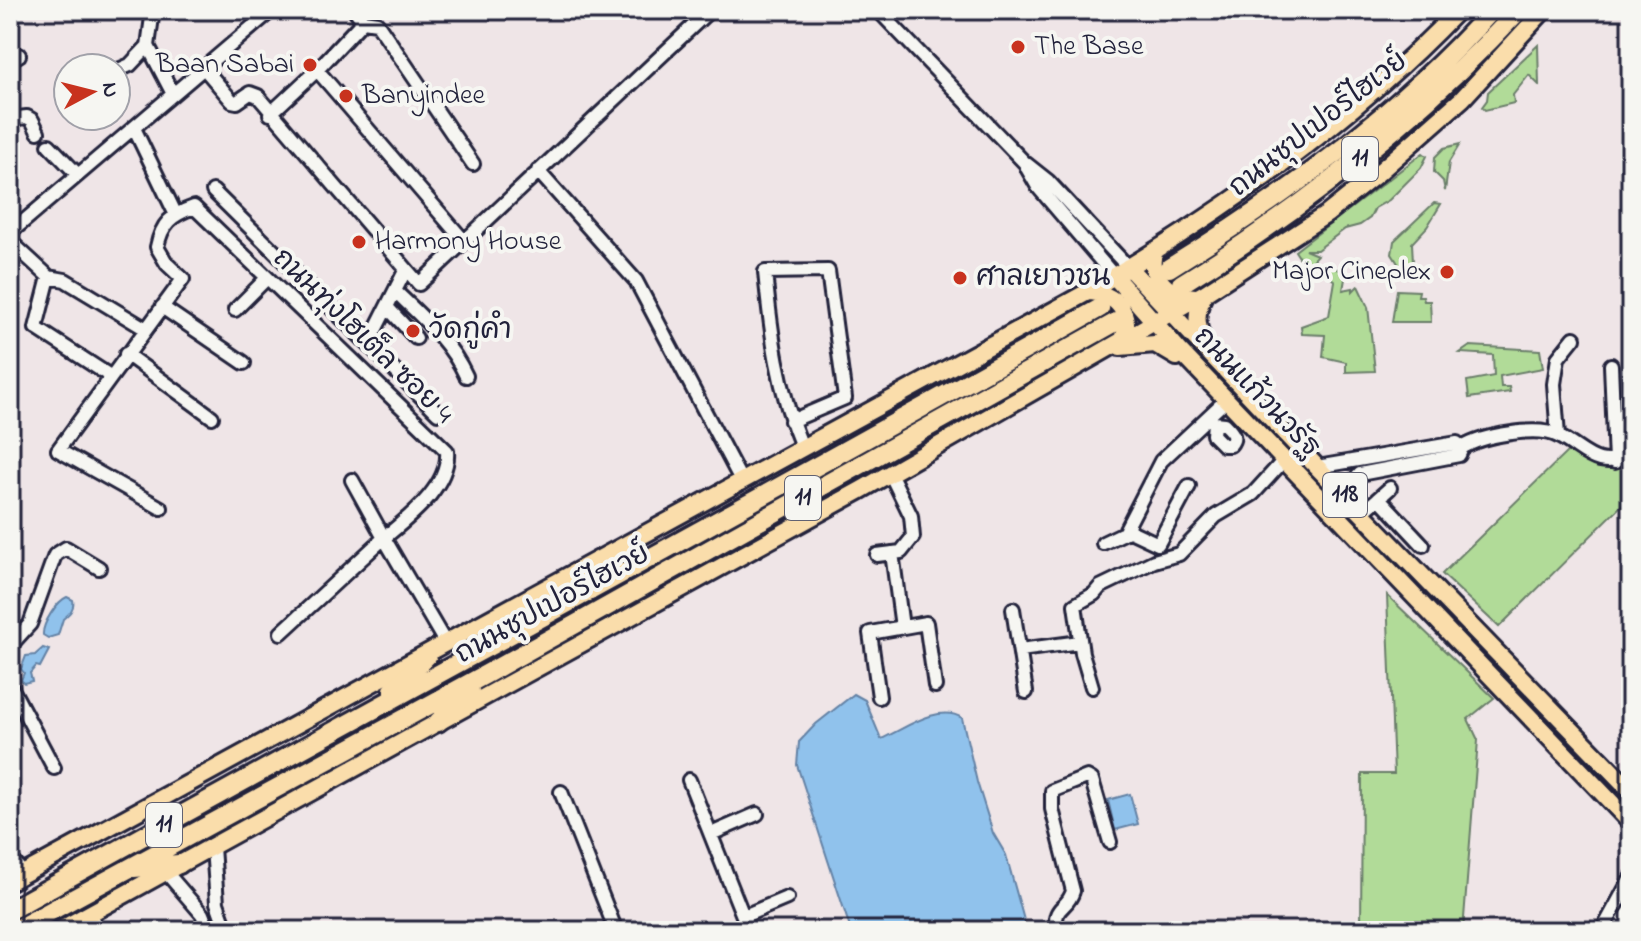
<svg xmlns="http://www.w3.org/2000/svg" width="1641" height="941" viewBox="0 0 1641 941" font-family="'Indie Flower','Playpen Sans Thai',sans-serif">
	<rect width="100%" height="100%" fill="#efe5e7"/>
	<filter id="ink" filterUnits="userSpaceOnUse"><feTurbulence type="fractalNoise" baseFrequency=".0125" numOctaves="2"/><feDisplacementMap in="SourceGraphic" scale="16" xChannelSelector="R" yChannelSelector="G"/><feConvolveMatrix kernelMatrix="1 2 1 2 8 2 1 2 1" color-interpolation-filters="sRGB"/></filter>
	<g filter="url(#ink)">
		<path fill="#b1db98" stroke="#6a7e6a" stroke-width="2" d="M1538,45l1,40 -10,-10 -16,20 1,8 -29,7 -3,-3 5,-7 1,-8z
			M1460,144l-11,18 -4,29 -2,-10 -9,-9 1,-15 9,-9z
			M1423,153l4,3 -6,12 -32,32 -14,8 -5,10 -10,7 -15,4 -28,21h-12l12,5 -9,10 -5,-7 -4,-1 -4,-6z
			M1434,203l7,1 -14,23 -15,16 1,19 -3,5 -11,-2 -7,-11 2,-13z
			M1325,263l21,10 -3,17 10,-2v3l5,-5 10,21 7,64 -29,1v-10l-23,-5 2,-22 -23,-1 -1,-8 28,-10 6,-35 -16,-11z
			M1397,290l22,1 -1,5h5l1,5h6l1,21h-39z
			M1470,346l70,4 3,18 -43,8 1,11h8l1,5 -41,6 -2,-17 27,-5 -1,-21 -33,-2z
			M1571,448l60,14v34l-132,131 -57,-53z
			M1387,595l107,103 -26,21 10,21 -15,191h-102l1,-157h32z"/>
		<path fill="#90c2ec" stroke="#6482a5" stroke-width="2" d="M67,597l6,3c2,9 -4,14 -10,19l-5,16 -10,3 -5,-3c-1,-11 14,-34 24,-38z
			M43,648l6,2 -9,17 -4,-1 -6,7 2,8 -8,2 -3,-3 3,-7 -3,-4 5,-13 9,-1z
			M854,694l11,6 16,39c23,-10 58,-36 81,-21l15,64 16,51 13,22 21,76h-176l-54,-166 2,-23 17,-18z
			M1130,794l8,30 -23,6 -7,-30z"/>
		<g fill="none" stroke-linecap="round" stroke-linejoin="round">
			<g stroke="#22223b" stroke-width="18">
				<path id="minor" d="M153,10l-5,36 25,48
					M355,10l8,11 14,2 96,141
					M878,10l146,152 24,19 80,86
					M10,60l9,-5
					M204,68l28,33 5,1 13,-9 8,3 161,188 291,-274
					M317,70l147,171
					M116,71l14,-6 18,-19
					M270,114l47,-44 46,-49
					M10,119l17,-2 5,3 6,12
					M134,128l41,85
					M49,145l29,30
					M1027,168l11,19 76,89
					M538,171l98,110 106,201
					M213,191l225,222
					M10,233l262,-223
					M10,241l39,36 16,3 81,49
					M49,277l-13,51 74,48
					M395,291c28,27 55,50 71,85
					M162,307l82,56
					M387,307l29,31
					M235,310l31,-31
					M368,344l38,-75
					M126,354l86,63
					M1611,365l4,97
					M1208,417l6,6 10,1c6,6 14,12 6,21h-7l-10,-10 1,-12
					M791,421l54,-23 -17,-127 -63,1c6,61 13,118 37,175
					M1558,436l-4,-52 4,-26 16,-20
					M1462,448c19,-12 75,-23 96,-12 30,16 36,34 73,20
					M1317,467l140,-24 5,5 -3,7 -99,19 -17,19
					M1189,486l-31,58 -32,-15 35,-68 65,-61
					M1379,498l44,47
					M161,508l-103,-58 125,-171 -16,-15 -10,-17c5,-24 14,-32 37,-40l253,244c3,35 -38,66 -63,87l62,106
					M1362,513l28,-25
					M1103,543l25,-12
					M892,553l10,74
					M877,555l24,-3 12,-15 -2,-21 -21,-43
					M1013,609l13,83
					M281,633l103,-95 -32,-58
					M10,646l20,-22 25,-69 11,-7 33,20
					M1020,650l60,-8
					M10,685l44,83
					M1092,687l-10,-34 -7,-48 19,-11 6,-7 54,-26 25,-7 37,-38 37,-22 31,-34
					M879,697l-9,-64 56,-10 9,63
					M689,780l60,151
					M561,792l55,139
					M711,834l46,-20
					M213,847l4,56 10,28
					M10,857l13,17
					M165,871l37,43 7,17
					M90,912l7,19
					M744,916l43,-18
					M1057,931c-5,-27 10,-20 16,-40l-21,-82v-18l35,-14 5,3 18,62
					M1602,931l29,-53
					M1617,931l14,-21"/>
			</g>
			<g stroke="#22223b" stroke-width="22">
				<path id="major" d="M1155,251c-8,19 5,32 20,44l20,2
					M1128,267l189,200 314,324
					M1114,276l65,74 452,473
					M1087,292c28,0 48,22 35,49
					M1205,293c-10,19 -10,32 0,51
					M1120,347l35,-3 22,13
					M10,881l1074,-587c136,-80 265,-170 374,-284
					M58,931l803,-441 344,-197 122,-79 51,-41 84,-74 82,-89"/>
			</g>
			<g stroke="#22223b" stroke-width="24">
				<path id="highway" d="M1169,268c116,-72 231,-155 323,-258
					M1181,284c125,-77 238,-167 338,-274
					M393,690l35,-35
					M438,722l32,-31
					M134,868l45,-4
					M10,910c363,-202 729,-398 1090,-602
					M14,931l476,-259 626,-350"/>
			</g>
			<use href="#minor" stroke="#f6f6f2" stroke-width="12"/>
			<use href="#major" stroke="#faddab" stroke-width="16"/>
			<use href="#highway" stroke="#faddab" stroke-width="18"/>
		</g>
	</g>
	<g fill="#c8321e" stroke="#f6f6f2" stroke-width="3">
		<circle cx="1018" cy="47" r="8"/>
		<circle cx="310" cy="65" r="8"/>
		<circle cx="346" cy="96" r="8"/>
		<circle cx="359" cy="242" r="8"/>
		<circle cx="1447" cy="272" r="8"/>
		<circle cx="960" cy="278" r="8"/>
		<circle cx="413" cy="331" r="8"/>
	</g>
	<g text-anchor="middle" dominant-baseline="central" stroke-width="8" stroke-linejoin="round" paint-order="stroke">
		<g fill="#f6f6f2" stroke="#626272" stroke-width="2">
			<rect x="1342" y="137" width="36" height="44" rx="6"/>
			<rect x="1323" y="473" width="44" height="44" rx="6"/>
			<rect x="785" y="476" width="36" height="44" rx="6"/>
			<rect x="146" y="803" width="36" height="44" rx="6"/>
		</g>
		<g font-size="26" font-weight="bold" fill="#22223b">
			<text x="1360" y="159">11</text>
			<text x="1345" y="495">118</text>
			<text x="803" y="498">11</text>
			<text x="164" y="825">11</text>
		</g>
		<g font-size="28" fill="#22223b" stroke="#f6f6f2" text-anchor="start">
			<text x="1034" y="47">The Base</text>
			<text x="294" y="65" text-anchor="end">Baan Sabai</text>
			<text x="362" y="96">Banyindee</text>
			<text x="375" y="242">Harmony House</text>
			<text x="1431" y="272" text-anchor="end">Major Cineplex</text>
			<text x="976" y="278">ศาลเยาวชน</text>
			<text x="429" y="331">วัดกู่คำ</text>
		</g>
		<g font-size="28" fill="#22223b" stroke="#f6f6f2">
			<text transform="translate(1319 125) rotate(-38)">ถนนซุปเปอร์ไฮเวย์</text>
			<text transform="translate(362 337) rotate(44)">ถนนทุ่งโฮเต็ล ซอย 4</text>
			<text transform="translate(1256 393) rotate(46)">ถนนแก้วนวรัฐ</text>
			<text transform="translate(553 605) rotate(-29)">ถนนซุปเปอร์ไฮเวย์</text>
		</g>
	</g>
	<rect width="1641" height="941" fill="none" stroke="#f6f6f2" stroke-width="40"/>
	<rect x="20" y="20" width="1601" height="901" fill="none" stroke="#22223b" stroke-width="3" filter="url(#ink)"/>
	<g transform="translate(92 92) rotate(83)"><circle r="38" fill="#f6f6f2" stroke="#a1a1a9" stroke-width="2"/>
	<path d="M0-6L14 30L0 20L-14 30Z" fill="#c8321e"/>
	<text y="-12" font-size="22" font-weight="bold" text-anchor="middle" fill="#22223b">N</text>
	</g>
</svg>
